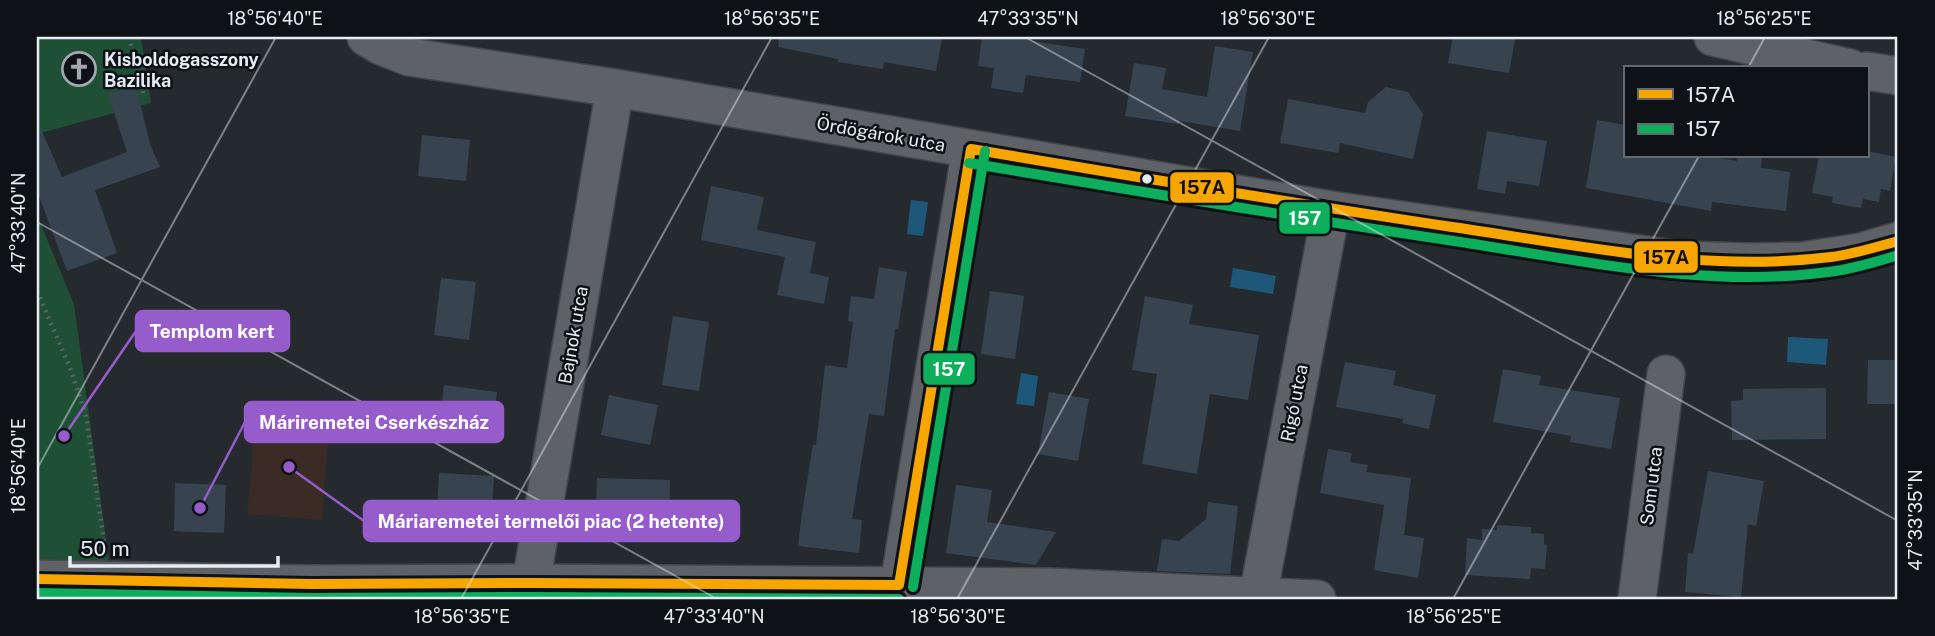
<svg xmlns="http://www.w3.org/2000/svg" width="1935" height="636" viewBox="0 0 1935 636" font-family="'Public Sans',sans-serif">
	<rect width="100%" height="100%" fill="#252a2f"/>
	<path fill="#3a2b25" d="M256,414l74,6 -8,100 -75,-6z"/>
	<path fill="#1f4f34" d="M37,37h104l10,66 -114,31z
		M37,215l37,89 36,264h-73z"/>
	<path fill="#1d587a" d="M911,200l17,2 -5,34 -16,-2z
		M1233,268l43,8 -3,18 -43,-7z
		M1788,337l40,2 -2,26 -39,-3z
		M1021,373l17,3 -4,30 -18,-2z"/>
	<path fill="#384350" d="M779,37h152l11,2 -6,32 -52,-9 -1,7 -45,-7v-3l-60,-12z
		M982,37h50l-1,4 54,8 -5,33 -54,-7 -3,18 -32,-5 3,-20 -16,-2z
		M1453,37h48l14,2 -6,34 -61,-10z
		M1215,46l38,6 -13,79 -60,-10 -1,3 -54,-8 9,-53 32,5 -4,21 45,8z
		M136,86l14,58 10,23 -65,23 22,63 -50,18 -30,-80v-71l25,57 65,-25 -19,-58z
		M1386,87l22,5 15,22 -10,45 -73,-16 -2,10 -58,-10 8,-44 77,14 3,-11z
		M1597,120l28,5v31h82l30,5 1,-5h24l-1,12 29,4 -4,39 -74,-9 -1,9 -125,-23z
		M1487,131l60,10 -8,45 -32,-5 -2,13 -28,-5z
		M422,135l48,5 -4,41 -48,-5z
		M1867,151l29,6 -6,34 -9,-2 -2,13 -16,-3 -2,9 -29,-5 1,-6 -21,-4 7,-37h48z
		M711,186l53,11 -7,33 59,12 -6,31 19,4 -5,27 -47,-9 8,-38 -84,-17z
		M879,267l28,5 -9,57h-3l-11,87 -15,-2 -17,105 10,1 -3,33 -61,-7 4,-33 11,-69 3,1 9,-80 22,3 6,-46 -5,-1 3,-25 23,3z
		M441,278l35,4 -7,58 -35,-5z
		M990,291l34,5 -9,63 -34,-5z
		M1145,296l48,9 -4,19 70,11 -11,65 -38,-6 -13,80 -55,-10 15,-90 -25,-4z
		M673,316l36,6 -10,69 -37,-6z
		M1868,360h30v44h-31z
		M1345,362l51,9 -3,14 43,10 -7,34 -27,-6 1,-4 -67,-12z
		M1503,369l38,7 -2,9 81,13 -9,51 -41,-7 1,-6 -78,-14z
		M444,385l53,7 -4,34 -53,-6z
		M1826,388v51l-94,1 -1,-39 12,-1v-11z
		M1049,392l40,7 -11,62 -40,-7z
		M609,395l49,10 -8,40 -49,-10z
		M1328,449l24,4 -2,9 18,3 -2,7 45,6 -7,57 20,3 -6,40 -44,-8 10,-65 -64,-12z
		M1708,471l56,10 -8,45 -8,-2 -7,73 -56,-5 3,-39 5,1z
		M439,473l55,3 -2,33 -23,-2 -2,27 -31,-3z
		M597,478l73,2 -1,60 -74,-3z
		M175,483l51,2 -2,48 -50,-2z
		M956,485l36,5 -5,32 69,10 -20,33 -90,-12z
		M1208,502l30,4 -8,68 -73,-3 5,-32 17,2 27,-22z
		M1497,525l34,2v6l13,1v10l3,1 -2,24 -14,-1 -1,11 -65,-4 2,-37 15,2v-11l15,1z"/>
	<g fill="none" stroke-linecap="round" stroke-linejoin="round">
		<g stroke="#42464b" stroke-width="40">
			<path id="minor" d="M366,37l15,9 28,11 206,31 716,122 350,50 68,2 53,-1 59,-9 37,-11
				M1713,37l137,31
				M1867,71l31,5
				M37,579l275,5 219,-1 518,4 268,12
				M899,585l72,-436
				M1258,596l73,-386
				M533,599l-2,-16 84,-495
				M1637,599l29,-225"/>
		</g>
		<path stroke="#5c6165" stroke-width="4.5" stroke-dasharray="2 5" stroke-linecap="butt" d="M129,37l14,56
			M37,291l34,79 15,46 19,133"/>
		<use href="#minor" stroke="#5e6166" stroke-width="37"/>
		<g stroke="#0e1116" stroke-width="16">
			<path id="bus-1" d="M971,149c160,27 320,54 481,78 125,18 252,46 379,30 23,-3 45,-10 67,-16
				M37,579l275,5 219,-1 368,2
				M899,585l72,-436"/>
		</g>
		<g stroke="#0e1116" stroke-width="16">
			<path id="bus-2" d="M969,163c161,27 323,54 485,78 126,19 260,50 388,29 19,-4 38,-9 56,-15
				M913,587l72,-436
				M37,593l275,5 219,-1 368,2"/>
		</g>
		<use href="#bus-1" stroke="#f7a600" stroke-width="10"/>
		<use href="#bus-2" stroke="#0daf5c" stroke-width="10"/>
	</g>
	<path fill="none" stroke="#e6ecf3" stroke-width="2" stroke-opacity="0.45" d="M1025,37l873,484M1748,68l17,-31M37,222l680,377M37,469l239,-432M461,599l311,-562M957,599l312,-562M1453,599l246,-443"/>
	<defs>
		<g id="church-ring" transform="scale(1.75)"><circle r="9.5" fill="#0e1116" stroke="#a2a8ae" stroke-width="1.5"/><path d="M-1.2-6h2.4v3.5h3.3v2.4h-3.3V6h-2.4V-.1h-3.3v-2.4h3.3Z" fill="#a2a8ae"/></g>
	</defs>
	<g fill-rule="evenodd">
		<use href="#church-ring" x="79" y="69"/>
	</g>
	<circle fill="#e6ecf3" stroke="#0e1116" stroke-width="2.5" cx="1147" cy="179" r="6"/>
	<g text-anchor="middle" dominant-baseline="central" stroke-width="5" stroke-linejoin="round" paint-order="stroke">
		<g font-size="18" font-weight="bold" fill="#e6ecf3" stroke="#0e1116" text-anchor="start">
			<text x="104" y="59">Kisboldogasszony<tspan x="104" dy="21">Bazilika</tspan></text>
		</g>
		<g font-size="18" fill="#e6ecf3" stroke="#0e1116">
			<text transform="translate(881 134) rotate(10)">Ördögárok utca</text>
			<text transform="translate(573 335) rotate(-80)">Bajnok utca</text>
			<text transform="translate(1294 403) rotate(-79)">Rigó utca</text>
			<text transform="translate(1651 486) rotate(-83)">Som utca</text>
		</g>
	</g>
	<path fill="none" stroke="#965ccc" stroke-width="2.5" d="M64 436L136 331M200 508L245 422M289 467L364 521"/>
	<g fill="#965ccc" stroke="#0e1116" stroke-width="2.5">
		<circle cx="64" cy="436" r="7"/>
		<circle cx="200" cy="508" r="7"/>
		<circle cx="289" cy="467" r="7"/>
	</g>
	<g fill="#965ccc" stroke="#965ccc" stroke-width="2.5">
		<rect x="136" y="311" width="153" height="40" rx="7"/>
		<rect x="245" y="402" width="258" height="40" rx="7"/>
		<rect x="364" y="501" width="375" height="40" rx="7"/>
	</g>
	<g font-size="19" text-anchor="middle" font-weight="bold" fill="#fff">
		<text x="212" y="338">Templom kert</text>
		<text x="374" y="429">Máriremetei Cserkészház</text>
		<text x="551" y="528">Máriaremetei termelői piac (2 hetente)</text>
	</g>
	<g stroke="#0e1116" stroke-width="2.5">
		<rect x="1169" y="171" width="66" height="33" rx="7" fill="#f7a600"/>
		<rect x="1278" y="201" width="53" height="34" rx="7" fill="#0daf5c"/>
		<rect x="1633" y="240" width="66" height="34" rx="7" fill="#f7a600"/>
		<rect x="922" y="352" width="54" height="34" rx="7" fill="#0daf5c"/>
	</g>
	<g font-size="19" text-anchor="middle" font-weight="bold" fill="#fff">
		<text x="1305" y="225">157</text>
		<text x="949" y="376">157</text>
	</g>
	<g font-size="19" text-anchor="middle" font-weight="bold" fill="#111">
		<text x="1202" y="194">157A</text>
		<text x="1666" y="264">157A</text>
	</g>
	<rect width="1935" height="636" fill="none" stroke="#0e1116" stroke-width="77"/>
	<rect x="1624" y="66" width="245" height="91" fill="#0e1116" stroke="#64696e" stroke-width="2"/>
	<rect x="1638" y="89" width="35" height="10" fill="#f7a600" stroke="#64696e" stroke-width="2"/>
	<text x="1686" y="102" font-size="21" fill="#e6ecf3">157A</text>
	<rect x="1638" y="124" width="35" height="10" fill="#0daf5c" stroke="#64696e" stroke-width="2"/>
	<text x="1686" y="136" font-size="21" fill="#e6ecf3">157</text>
	<path d="M70 556v10h208v-10" fill="none" stroke="#e6ecf3" stroke-width="3.5"/>
	<text x="80" y="556" font-size="21" fill="#e6ecf3" stroke="#0e1116" stroke-width="5" paint-order="stroke">50 m</text>
	<rect x="38" y="38" width="1858" height="560" fill="none" stroke="#e6ecf3" stroke-width="2.5"/>
	<g font-size="18" text-anchor="middle" fill="#e6ecf3">
		<text x="275" y="25">18°56'40"E</text>
		<text x="772" y="25">18°56'35"E</text>
		<text x="1028" y="25">47°33'35"N</text>
		<text x="1268" y="25">18°56'30"E</text>
		<text x="1764" y="25">18°56'25"E</text>
		<text transform="translate(19 223) rotate(-90)" y="6">47°33'40"N</text>
		<text transform="translate(19 466) rotate(-90)" y="6">18°56'40"E</text>
		<text transform="translate(1916 520) rotate(-90)" y="6">47°33'35"N</text>
		<text x="462" y="623">18°56'35"E</text>
		<text x="714" y="623">47°33'40"N</text>
		<text x="958" y="623">18°56'30"E</text>
		<text x="1454" y="623">18°56'25"E</text>
	</g>
</svg>
